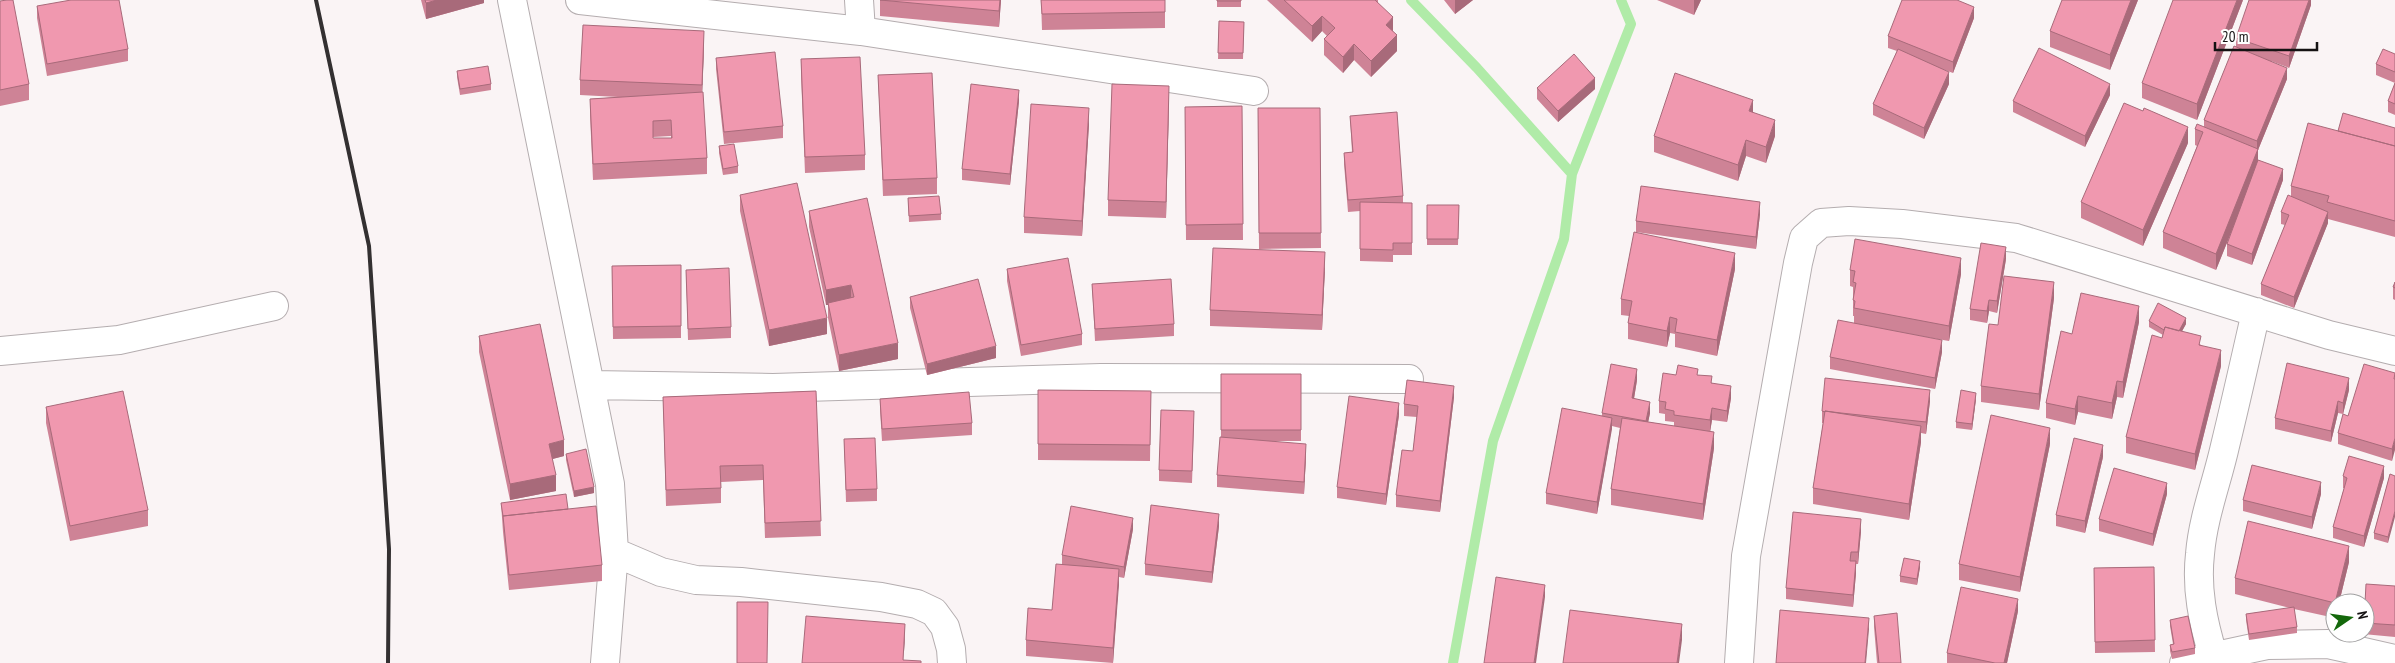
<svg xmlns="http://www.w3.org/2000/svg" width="2395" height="663" viewBox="0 0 2395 663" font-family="'PT Sans Narrow',sans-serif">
	<rect width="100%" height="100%" fill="#faf4f5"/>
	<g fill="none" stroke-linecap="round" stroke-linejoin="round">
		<path stroke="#b0eba8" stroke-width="10" d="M1411,0l66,68 95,106
			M1453,663l40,-222 71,-202 8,-65 59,-150 -10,-24"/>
		<g stroke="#b4adaf" stroke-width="30">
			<path id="minor" d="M512,0l98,484 4,68 -9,111
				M580,0l281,31 393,60
				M859,0l2,31
				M0,351l119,-11 155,-34
				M591,385l182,3 328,-10 308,1
				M614,552l47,20 35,8 45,2 140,15 36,7 17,8 11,15 6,22 1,14
				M2213,655c-10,-33 -17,-66 -13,-101 3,-37 17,-72 25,-108 11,-45 21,-90 31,-134
				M1739,663l7,-107 52,-293 6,-25 17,-15 28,-2 53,3 114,14 313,97 66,16
				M2184,663l83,-18 61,-1 67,15"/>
		</g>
		<use href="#minor" stroke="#fff" stroke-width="28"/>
		<path stroke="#333031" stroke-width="4" d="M316,0l53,246 20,303 -1,114"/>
	</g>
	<path fill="#ce8396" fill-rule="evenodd" d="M421,0h63v3l-58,16z
		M880,0h121l-2,27 -119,-11z
		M1041,0h124v28l-123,2z
		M1217,0h24v7h-24z
		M1267,0h111v3l15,28 4,20 -26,26 -17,-17 -11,13 -19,-18v-16l3,-3 -5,-5 -10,11z
		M1444,0h29l-18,14z
		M1657,0h44l-7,15z
		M2138,0l-28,70 -60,-23v-16z
		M2243,0l-46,120 -55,-22v-15z
		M2311,0v5l-22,63 -18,-7 16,18 -29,71v10l25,20 -31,85 -25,-9v-12l10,-26 -21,52 -53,-22v-16l34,-86 -2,-1v-16l9,-2v-7l32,-73v-9z
		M0,1l29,83v16l-29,6z
		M37,6l91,43v12l-81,15 -10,-58z
		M1974,18l-21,55 -11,-4 7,15 -25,55 -51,-24v-11l24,-53 -9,-3v-12z
		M1219,21l25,1 -1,37h-25z
		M704,47l-2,45 5,66v16l-114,6 -3,-65v-16l28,-2 -38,-2v-15zM671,136v2h-18v-1z
		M2395,54v61l-7,-3v-11l7,-18 -19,-8v-11z
		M716,58l67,68v12l-59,6 -8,-75z
		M801,59l64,96v15l-60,3 -4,-98z
		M457,71l34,13v6l-31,5 -3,-18z
		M878,75l59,103v16l-54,2z
		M1537,88l58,1 -37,33 -21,-23z
		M2110,95l-25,52 -72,-35v-11z
		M1019,101l-9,84 -48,-5v-11z
		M1169,102l-3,116 -58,-2v-16z
		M1242,106l1,134h-57l-1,-133z
		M1258,108h62l1,140 -62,1z
		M1753,113l22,23 -9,27 -20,-7 -8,25 -84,-29v-16z
		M1350,116l53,80v7h9v52h-19v7l-33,-1v-50l-12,1 -4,-48v-11l8,-1z
		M1089,124l-7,112 -58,-3v-16z
		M2395,128v109l-67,-18v4l-34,85 -33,-13v-11l24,-59 -4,-1v-12l10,-16v-10l47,-55z
		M2188,143l-45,103 -62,-28v-16z
		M719,146l19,20v7l-15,2 -4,-22z
		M740,195l87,139 -58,12 -29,-135z
		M908,198l33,16v6l-32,2z
		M1427,205h32l-1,40h-31z
		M809,211l89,148 -59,12 -11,-53v-13h-2l-17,-78z
		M1760,214l-4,35 -120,-17v-11z
		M2006,259l-9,54 -8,-2 -2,12 -17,-3v-11z
		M681,265v73l-68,1 -1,-73z
		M1325,268l-3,62 -112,-4v-16z
		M1007,269l75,65v11l-61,11 -14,-75z
		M1735,269l-18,87 -42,-9v-13l-5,-1 -3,14 -39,-8v-16l1,-7 -8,-1v-16z
		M686,270l45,57v11l-43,2z
		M1850,270l111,4 -12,67 -41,-7 34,18 -7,37 -105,-20v-12l24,-34v-7h-1v-29l-3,-1z
		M2395,282v18l-2,-1v-12z
		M1092,284l82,40v12l-79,5z
		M910,297l86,61 -69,17 -17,-67z
		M2054,298l-15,112 -58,-8v-16l17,-61z
		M2149,321l37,3 -4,7 19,14 20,21 -26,104 -69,-17v-16l37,-102 -14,-8z
		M2139,322l-16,76 -6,-1 -5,22 -34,-7 -3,13 -29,-7v-15l26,-69z
		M479,336l85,120 -12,3 4,32 -46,9 -31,-148z
		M2395,373l-3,88 -54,-17v-11l10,-17z
		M1221,374h80v67h-28l33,15 -2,38 -87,-7v-12l4,-38z
		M1676,375h22l14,8 19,15 -4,24 -15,-2 -2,12 4,16 -11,72 -92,-15v-16l9,-61 -8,-2 -15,88 -51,-10v-11l56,-78v-2l35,-33 -3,19 16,14 -2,9 26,4v-4l-9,-1v-7l-6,-1v-12z
		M1038,390l113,1 -1,70 -112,-1z
		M2349,390l-6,24 -5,-1 -7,29 -56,-13v-11z
		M816,391l5,145 -56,2 -2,-58 -42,2v21l-55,3 -3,-109z
		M1454,397l-14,115 -44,-5v-12l17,-44 4,-34 -13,-1v-12z
		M880,399l92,24v12l-90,6 -2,-31z
		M1976,399l-4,31 -16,-2v-6z
		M1930,401l-4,33 -5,-1v9l-12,78 -96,-16v-16l10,-65h-1v-12z
		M46,407l102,103v16l-78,15 -24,-118z
		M1399,415l-13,90 -49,-7v-11z
		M1194,423l-2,60 -33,-2v-11z
		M844,439l33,50v12l-31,1z
		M2050,444l-30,148 -61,-12v-16z
		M566,454l28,39 -20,4 -8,-37z
		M2103,457l-18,76 -29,-7v-11z
		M2390,474l-2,69 -14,-4v-6z
		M2343,476l41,2 -20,69 -31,-9v-11l11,-39h-1z
		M2167,494l-14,52 -54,-15v-12z
		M2321,494l-9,35 -69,-18v-11z
		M501,503l67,6 34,56v16l-93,9 -6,-58z
		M1219,526l-7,57 -67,-8v-11z
		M1133,529l-9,49 -5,-1 -6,86 -87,-7v-16l26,-30 10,-45v-10z
		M1861,531l-3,33h-2v9l-3,34 -67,-8v-11z
		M2349,562l-10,41h-4v15l-41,-9 3,18v6l-48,7 -3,-20v-6l44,-6 -55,-14v-16z
		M1920,567l-3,18 -17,-3v-6z
		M2154,567l1,85 -60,1 -1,-85z
		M2395,586v51l-32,-3v-1h2v-30z
		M2018,611l-11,52h-60v-10z
		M1874,616l27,47h-24l-3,-36z
		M2170,620l25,28v6l-23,5 -2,-8v-6l3,-1 -3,-18z"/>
	<path fill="#a86a7a" d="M437,0h47v3l-58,16v-16z
		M1000,0h1l-2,27v-16z
		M1455,0h18l-18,14z
		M1694,0h7l-7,15z
		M2131,0h7l-28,70v-15z
		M2237,0h6l-46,120v-16z
		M2309,0h2v5l-22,63v-12z
		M1974,7v11l-21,55v-11z
		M1322,16v15l-10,11v-16z
		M1393,17v16l-7,-8z
		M704,31v16l-2,54v-16z
		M1397,35v16l-26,26v-16z
		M1354,44v16l-11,13v-16z
		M2287,68v11l-29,71v15l-42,105v-16l41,-103v-10z
		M1949,72v12l-25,55v-11z
		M1595,78v11l-37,33v-11z
		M2110,84v11l-25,52v-11z
		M1169,86v16l-3,116v-16z
		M1019,90v11l-9,84v-11z
		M1753,100v16l-4,-5z
		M1089,108v16l-7,112v-15z
		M1775,120v16l-9,27v-16z
		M2188,127v16l-45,103v-16z
		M1746,140v16l-8,25v-16z
		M2283,169v11l-31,85v-11z
		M1760,202v12l-4,35v-12z
		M2328,212v11l-34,85v-11z
		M2006,247v12l-9,54v-12z
		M1325,252v16l-3,62v-15z
		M1735,253v16l-18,87v-16z
		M1961,258v16l-12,67v-15z
		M2054,282v16l-15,112v-16z
		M851,285v15l-23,3v2h-2v-15z
		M1989,300v11l-2,12v-12z
		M2139,306v16l-16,76v-16z
		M1670,317v16l-3,14v-16z
		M827,318v16l-58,12v-16z
		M2186,318v6l-10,18v-6z
		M1942,340v12l-7,37v-11z
		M898,343v16l-59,12v-16z
		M996,346v12l-69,17v-11z
		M2221,350v16l-26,104v-16z
		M1637,369v11l-5,30v-12z
		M2349,378v12l-6,24v-11z
		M2117,381v16l-5,22v-16z
		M1454,386v11l-14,115v-11z
		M1731,386v12l-4,24v-11z
		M1930,390v11l-4,33v-12z
		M1976,393v6l-4,31v-6z
		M2078,396v16l-3,13v-16z
		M2338,401v12l-7,29v-11z
		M1650,402v11l-4,20v-12z
		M1399,403v12l-13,90v-11z
		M1712,408v12l-2,12v-12z
		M1612,418v11l-15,85v-12z
		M1921,426v16l-12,78v-16z
		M2050,428v16l-30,148v-15z
		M1714,432v16l-11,72v-16z
		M2395,438v12l-3,11v-12z
		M564,440v16l-15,4v-16z
		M1306,444v12l-2,38v-12z
		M2103,445v12l-18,76v-12z
		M2384,466v12l-20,69v-11z
		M556,475v16l-46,9v-16z
		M2321,482v12l-9,35v-12z
		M2167,483v11l-14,52v-12z
		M594,487v6l-20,4v-6z
		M2395,511v6l-7,26v-6z
		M1219,514v12l-7,57v-11z
		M1133,518v11l-9,49v-11z
		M1861,519v12l-3,33v-12z
		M2349,546v16l-10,41h-4z
		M1856,561v12l-3,34v-12z
		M1920,561v6l-3,18v-6z
		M1119,569v16l-6,78v-15z
		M1545,585v12l-9,66h-2z
		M2018,599v12l-11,52h-3z
		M1869,618v11l-3,34h-1z
		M905,624v16l-2,23z
		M1682,624v16l-3,23h-2z"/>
	<path fill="#f098af" stroke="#a86a7a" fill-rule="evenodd" d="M7,0h6l16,84 -29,6v-89z
		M71,0h48l9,49 -81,15 -10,-58z
		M425,0h12l-11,3z
		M880,0h120l-1,11z
		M1041,0h124v12l-123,2z
		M1217,0h24v1h-24z
		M1284,0h91l18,17 -7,8 11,10 -26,26 -17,-17 -11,13 -19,-18 11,-11 -13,-12 -10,10z
		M1902,0h55l17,7 -21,55 -65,-26z
		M2062,0h69l-21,55 -60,-24z
		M2173,0h64l-40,104 -55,-21z
		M2249,0h60l-20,56 -53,-18z
		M1219,21l25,1 -1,31h-25z
		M583,25l121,6 -2,54 -122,-5z
		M2234,46l53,22 -30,73 -53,-21z
		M2039,48l71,36 -25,52 -72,-35z
		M1898,49l51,23 -25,56 -51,-24z
		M2383,49l12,5v18l-19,-8z
		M775,52l8,74 -59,6 -8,-74z
		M1574,54l21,24 -37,33 -21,-23z
		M860,57l5,98 -60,2 -4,-98z
		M488,66l3,18 -31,5 -3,-18z
		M932,73l5,105 -54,2 -5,-105z
		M1675,73l78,27 -4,11 26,9 -9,27 -20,-7 -8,25 -84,-29z
		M2395,83v21l-7,-3z
		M971,84l48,6 -9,84 -48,-5z
		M1112,84l57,2 -3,116 -58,-2z
		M703,92l4,66 -114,6 -3,-65zM671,120l1,18h-19v-17z
		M2124,103l19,8 1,-3 44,19 -45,103 -62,-28z
		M1031,104l58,4 -7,113 -58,-4z
		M1242,106l1,118 -57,1 -1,-118z
		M1258,108h62l1,125h-62z
		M1397,112l6,84 -55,4 -4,-47 9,-1 -3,-36z
		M2343,113l52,15v18l-57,-15z
		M2308,123l87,23v75l-68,-19 2,-6 -38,-10z
		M2197,124l61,25 -42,105 -53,-22 40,-100 -8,-3z
		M734,144l4,22 -15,3 -4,-23z
		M2258,160l25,9 -31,85 -25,-10z
		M797,183l30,135 -58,12 -29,-135z
		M1641,186l119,16 -4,35 -120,-16z
		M2288,195l40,17 -34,85 -33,-13 28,-69 -8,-3z
		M939,196l2,18 -32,2 -1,-18z
		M867,198l31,145 -59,12 -11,-52 26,-6 -3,-12 -25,5 -17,-79z
		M1360,202l52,1v40h-19v7l-33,-1z
		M1427,205h32l-1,34h-31z
		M1634,232l101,21 -18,87 -42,-8 2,-13 -7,-2 -3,14 -39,-8 4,-22 -11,-2z
		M1855,239l106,19 -12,68 -95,-18 1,-7 -2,-1 3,-17 -3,-1 2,-11 -5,-1z
		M1981,243l25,4 -9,54 -8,-1 -2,11 -17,-2z
		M1213,248l112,4 -3,63 -112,-5z
		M1068,258l14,76 -61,11 -14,-76z
		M681,265v61l-68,1 -1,-61z
		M729,268l2,59 -43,2 -2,-59z
		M2004,276l50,6 -15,112 -58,-8 8,-62 9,1z
		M978,279l18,67 -69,18 -17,-67z
		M1171,279l3,45 -79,5 -3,-45z
		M2395,282v6l-2,-1z
		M2081,293l58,13 -16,76 -6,-1 -5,22 -34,-7 -3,13 -29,-6 15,-72 11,3z
		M2158,303l28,15 -7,13 -14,-4 -1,3 -15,-9z
		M1838,320l104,20 -7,38 -105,-21z
		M540,324l24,116 -15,4 7,31 -46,9 -31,-148z
		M2165,327l36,9 -2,9 22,5 -26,104 -69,-17 26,-102 10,3z
		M2287,363l62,15 -6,25 -5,-2 -7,30 -56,-13z
		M1611,364l26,5 -5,29 18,4 -4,19 -44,-8z
		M2364,364l31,9 -1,6h1v59l-3,11 -54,-16 5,-19 5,2z
		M1678,365l20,4 -1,6 15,1 -1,7 20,3 -4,25 -15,-3 -2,12 -36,-5v-4l-9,-2 1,-7 -7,-1 4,-28 13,2z
		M1221,374h80v56h-80z
		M1825,378l105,12 -4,32 -85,-9 -16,-2v1l-3,-1z
		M1407,380l47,6 -14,115 -44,-6 6,-45 11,1 5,-45 -14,-2z
		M1038,390l113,1 -1,54 -112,-1z
		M1961,390l15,3 -4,31 -16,-2z
		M123,391l25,119 -78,16 -24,-119z
		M816,391l5,130 -56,2 -2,-58 -43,1 1,22 -55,2 -3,-93z
		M969,392l3,31 -90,6 -2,-30z
		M1349,396l50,7 -13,91 -49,-7z
		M1562,408l50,10 -15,84 -51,-9z
		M1161,410l33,1 -2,60 -33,-1z
		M1825,411l96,15 -12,78 -96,-16z
		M1991,415l59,13 -30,149 -61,-13z
		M1622,418l92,14 -11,72 -92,-15z
		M1220,437l86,7 -2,38 -87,-7z
		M875,438l2,51 -31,1 -2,-51z
		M2074,438l29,7 -18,76 -29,-6z
		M586,449l8,38 -20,4 -8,-37z
		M2349,456l35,10 -20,70 -31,-9 14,-49 -4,-2z
		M2252,465l69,17 -9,35 -69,-17z
		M2114,468l53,15 -14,51 -54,-15z
		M2390,474l5,2v35l-7,26 -14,-4z
		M566,494l2,15 -65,7 -2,-13z
		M1151,505l68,9 -7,58 -67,-8z
		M596,506l6,59 -93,10 -6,-59z
		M1071,506l62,12 -9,49 -62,-12z
		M1793,512l68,7 -3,33h-7l-1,9h6l-3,34 -67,-7z
		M2248,521l101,25 -14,57 -100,-25z
		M1904,558l16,3 -3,18 -17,-3z
		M1056,564l63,5 -6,79 -87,-8 2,-32 24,2z
		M2154,567l1,73 -60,2 -1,-74z
		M1496,577l49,8 -11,78h-50z
		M2366,584l29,2v39l-30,-2v-20z
		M1961,587l57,12 -14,64h-9l-48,-10z
		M737,602h31l-1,61h-30z
		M2294,607l3,20 -48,7 -3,-20z
		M1570,610l112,14 -5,39h-114z
		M1780,610l89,8 -4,45h-89z
		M1897,613l4,50h-22l-5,-47z
		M806,616l99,8 -2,36 18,1v2h-119z
		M2188,616l7,32 -23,4 -2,-7 4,-1 -4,-24z"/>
	<g transform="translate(2350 618) rotate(77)"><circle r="24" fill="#ffffff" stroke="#a1a0a1"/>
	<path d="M0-4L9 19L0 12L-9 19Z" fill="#14680b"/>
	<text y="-8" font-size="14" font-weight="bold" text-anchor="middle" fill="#151213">N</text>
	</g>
	<path d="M2215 42v8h102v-8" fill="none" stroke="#151213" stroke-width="2.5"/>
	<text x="2222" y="42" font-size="15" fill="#151213" stroke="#ffffff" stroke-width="4" paint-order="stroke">20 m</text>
</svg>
